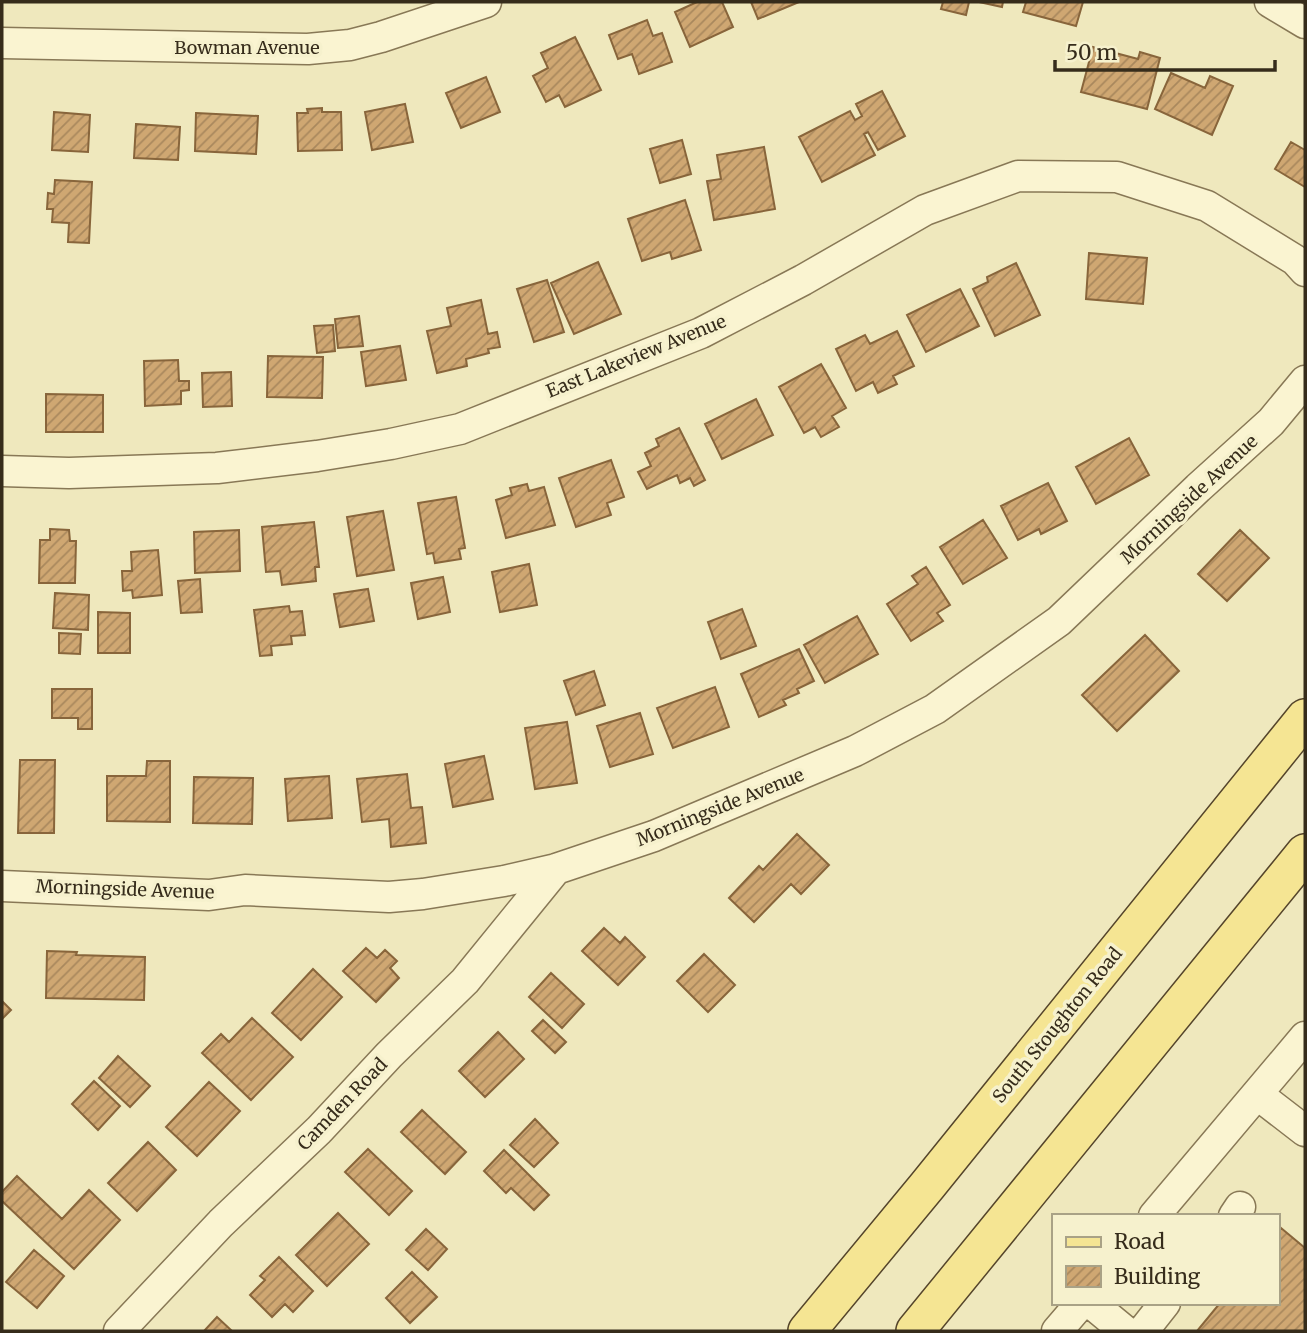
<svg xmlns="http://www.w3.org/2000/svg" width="1307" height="1333" viewBox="0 0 1307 1333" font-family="Merriweather,serif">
	<defs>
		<pattern id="building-hatch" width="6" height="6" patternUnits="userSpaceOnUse" patternTransform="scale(1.75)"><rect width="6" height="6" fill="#cfa772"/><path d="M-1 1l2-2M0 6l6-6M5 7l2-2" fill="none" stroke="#a9885d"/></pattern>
	</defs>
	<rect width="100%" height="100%" fill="#efe8bd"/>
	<path fill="url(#building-hatch)" stroke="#88653b" stroke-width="2" d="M697,2h25l11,25 -43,20 -15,-35z
		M751,2h48l-41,17z
		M943,2h26l-3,13 -25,-6z
		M979,2h24l-1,5z
		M1026,2h57l-7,24 -53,-14z
		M647,20l6,16 9,-3 10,29 -33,12 -7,-20 -14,5 -9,-24z
		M575,37l26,53 -36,17 -6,-12 -13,7 -13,-26 15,-8 -7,-15z
		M1093,47l45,12 2,-7 20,6 -13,51 -66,-17z
		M1171,73l34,15 5,-12 23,10 -21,49 -57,-26z
		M486,77l14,35 -39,16 -15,-35z
		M882,91l23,45 -27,14 -10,-18 -4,2 11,21 -53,27 -23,-45 51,-26 5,9 7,-4 -6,-12z
		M405,104l8,38 -41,8 -7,-38z
		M322,108v4h19l1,38 -44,1 -1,-38h11l-1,-4z
		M54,112l36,3 -2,37 -36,-2z
		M196,113l62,3 -2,38 -61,-3z
		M136,124l44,3 -2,33 -44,-2z
		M682,140l9,34 -31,9 -10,-34z
		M1291,142l14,8v37l-30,-18z
		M764,147l11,62 -61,11 -7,-39 14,-2 -4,-24z
		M55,180l37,2 -3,61 -21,-1 1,-19 -17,-1 1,-13h-6l1,-16 6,1z
		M685,200l16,50 -29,9 -2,-7 -28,9 -14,-42z
		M1089,253l58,5 -4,46 -57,-5z
		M598,262l23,52 -47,20 -23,-51z
		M1016,263l24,52 -45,21 -22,-47 15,-7 -1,-5z
		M547,280l17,52 -30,10 -17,-53z
		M960,289l19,37 -53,26 -19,-37z
		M481,300l7,34 9,-2 3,15 -12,2 1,4 -23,6 1,7 -30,7 -10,-42 24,-5 -4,-18z
		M359,316l4,30 -25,2 -3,-29z
		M333,325l2,26 -18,2 -3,-27z
		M897,331l17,35 -21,10 4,8 -19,9 -5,-11 -17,9 -20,-42 29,-14 5,9z
		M400,346l6,34 -40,6 -5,-34z
		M268,356l55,1 -1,41 -55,-1z
		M178,360l1,21h10v9l-8,1v13l-36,2 -1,-45z
		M821,364l25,44 -14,8 7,11 -18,10 -6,-10 -11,6 -25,-46z
		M231,372l1,34 -29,1 -1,-34z
		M46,394l57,1v37h-57z
		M756,399l17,36 -51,24 -17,-35z
		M679,428l26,52 -11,6 -4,-8 -10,5 -3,-8 -30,14 -9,-17 13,-6 -6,-13 14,-7 -3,-7z
		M1129,438l20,37 -53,29 -20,-37z
		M611,460l13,37 -17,6 4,12 -35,12 -17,-49z
		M1048,483l19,38 -26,13 -2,-5 -21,11 -17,-34z
		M527,484l2,7 15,-4 11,38 -49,13 -10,-38 16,-5 -2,-7z
		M456,497l9,51 -6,1 2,10 -26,4 -2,-10 -6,1 -9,-51z
		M383,511l11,59 -37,6 -10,-59z
		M983,520l24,38 -44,26 -23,-37z
		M314,522l5,45h-4l1,14 -34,4 -2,-14 -14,1 -4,-45z
		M50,529l19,1 1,11h6l-1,42h-36l1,-43h10z
		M239,530l1,41 -45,2 -1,-41z
		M1240,530l29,28 -42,43 -29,-27z
		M158,550l4,45 -29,3 -1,-8 -9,1 -1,-20h10l-1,-19z
		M529,564l8,41 -37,7 -8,-40z
		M926,567l24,38 -13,8 6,8 -32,20 -24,-37 31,-20 -6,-8z
		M443,577l7,35 -32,7 -7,-36z
		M200,579l2,33 -21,1 -3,-32z
		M368,589l6,32 -34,6 -6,-33z
		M55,593l34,2 -1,35 -35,-2z
		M289,606l1,6 12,-1 3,24 -14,1 1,8 -21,2 1,9 -12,1 -6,-46z
		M742,609l14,37 -35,13 -13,-37z
		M98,612l32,1v40h-32z
		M857,616l21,38 -53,29 -21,-38z
		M59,633l22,1 -1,20 -21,-1z
		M1145,635l34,36 -62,60 -35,-36z
		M799,649l15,32 -17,8 2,4 -16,7 3,5 -27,12 -18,-43z
		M594,671l11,34 -29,10 -12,-34z
		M715,687l14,40 -56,21 -16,-40z
		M52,689h40v40h-14v-11h-26z
		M640,713l13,41 -43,13 -13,-41z
		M567,722l10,61 -42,6 -10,-61z
		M484,756l9,43 -40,8 -8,-43z
		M20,760h35l-1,73h-36z
		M147,761h23v61l-63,-1v-45h39z
		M407,774l4,34 11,-1 4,36 -35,4 -2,-28 -27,3 -5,-43z
		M329,776l3,42 -44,3 -3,-42z
		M194,777l59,1 -1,46 -59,-1z
		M797,834l32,31 -28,29 -10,-10 -37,38 -25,-24 30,-32 4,4z
		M604,928l16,15 5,-6 20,20 -27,28 -36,-34z
		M366,948l11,10 8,-8 12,11 -7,7 9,10 -23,24 -33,-31z
		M47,951l30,1 -1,3 69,2 -1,43 -98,-2z
		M704,954l31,31 -27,27 -31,-31z
		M313,969l29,28 -41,43 -29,-27z
		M551,973l33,31 -22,24 -33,-31z
		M2,1001l9,9 -9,9z
		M252,1018l41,39 -42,43 -49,-47 19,-19 8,8z
		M543,1020l23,22 -11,11 -23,-22z
		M498,1032l26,27 -39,38 -26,-26z
		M118,1056l32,30 -20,21 -31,-29z
		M94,1081l26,25 -22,24 -26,-26z
		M209,1082l31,29 -43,45 -31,-29z
		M422,1110l44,42 -21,22 -44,-42z
		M535,1119l23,24 -24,24 -24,-22z
		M148,1142l28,28 -39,41 -29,-28z
		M368,1149l44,42 -23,24 -44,-43z
		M504,1150l45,45 -15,15 -23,-22 -5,5 -22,-22z
		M17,1176l45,43 27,-29 31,30 -46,49 -72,-68v-9z
		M338,1213l31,31 -42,42 -31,-31z
		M1281,1228l24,20v83h-108l23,-28h57v-70z
		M426,1229l21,20 -19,21 -22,-20z
		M34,1250l30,26 -27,32 -31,-26z
		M279,1257l34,34 -20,21 -8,-8 -13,13 -22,-22 15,-15 -5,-4z
		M412,1272l25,25 -27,26 -24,-25z
		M217,1317l15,14h-28z"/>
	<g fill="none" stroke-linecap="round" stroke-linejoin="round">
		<g stroke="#887856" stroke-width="33">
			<path id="minor" d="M1270,2l35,21
				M2,43l306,6 42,-4 31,-8 105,-35
				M2,471l67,2 148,-5 100,-12 74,-12 69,-15 241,-96 102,-53 122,-70 93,-34 99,1 90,29 88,54 10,11
				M2,886l207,9 36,-5 144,7 34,-3 81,-13 52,-12 98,-33 201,-85 80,-42 124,-88 139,-133 73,-66 34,-41
				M1257,1094l48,37
				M1154,1216l151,-179
				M1234,1216l6,-9
				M1091,1303l34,28
				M119,1331l102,-108 98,-93 70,-75 76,-74 91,-112
				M1057,1331l24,-28
				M1143,1331l22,-28"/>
		</g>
		<g stroke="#55452b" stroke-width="40">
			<path id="major" d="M807,1331l120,-145 378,-468
				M915,1331l390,-478"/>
		</g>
		<use href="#minor" stroke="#faf4d1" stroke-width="30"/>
		<use href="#major" stroke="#f5e593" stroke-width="37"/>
	</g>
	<g text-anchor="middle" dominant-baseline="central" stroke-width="7" stroke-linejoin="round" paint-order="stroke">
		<g font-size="18" fill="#362c1b" stroke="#f6f1cd">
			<text x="247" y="47">Bowman Avenue</text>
			<text transform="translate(636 356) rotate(-22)">East Lakeview Avenue</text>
			<text transform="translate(1189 499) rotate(-43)">Morningside Avenue</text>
			<text transform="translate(720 807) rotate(-22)">Morningside Avenue</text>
			<text transform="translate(125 889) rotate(2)">Morningside Avenue</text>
			<text transform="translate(1057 1025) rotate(-51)">South Stoughton Road</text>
			<text transform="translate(342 1104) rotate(-46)">Camden Road</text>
		</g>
	</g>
	<rect width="1307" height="1333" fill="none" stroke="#362c1b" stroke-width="7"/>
	<rect x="1052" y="1214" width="228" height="91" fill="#f6f1cd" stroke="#a9a286" stroke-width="2"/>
	<rect x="1066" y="1237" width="35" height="10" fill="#f5e593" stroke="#a9a286" stroke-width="2"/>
	<text x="1114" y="1249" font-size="21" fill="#362c1b">Road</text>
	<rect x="1066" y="1266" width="35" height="21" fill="url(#building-hatch)" stroke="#a9a286" stroke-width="2"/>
	<text x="1114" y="1284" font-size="21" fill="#362c1b">Building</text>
	<path d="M1055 60v10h220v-10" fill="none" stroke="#362c1b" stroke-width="3.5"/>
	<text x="1066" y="60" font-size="21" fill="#362c1b" stroke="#f6f1cd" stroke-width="5" paint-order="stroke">50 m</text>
</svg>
